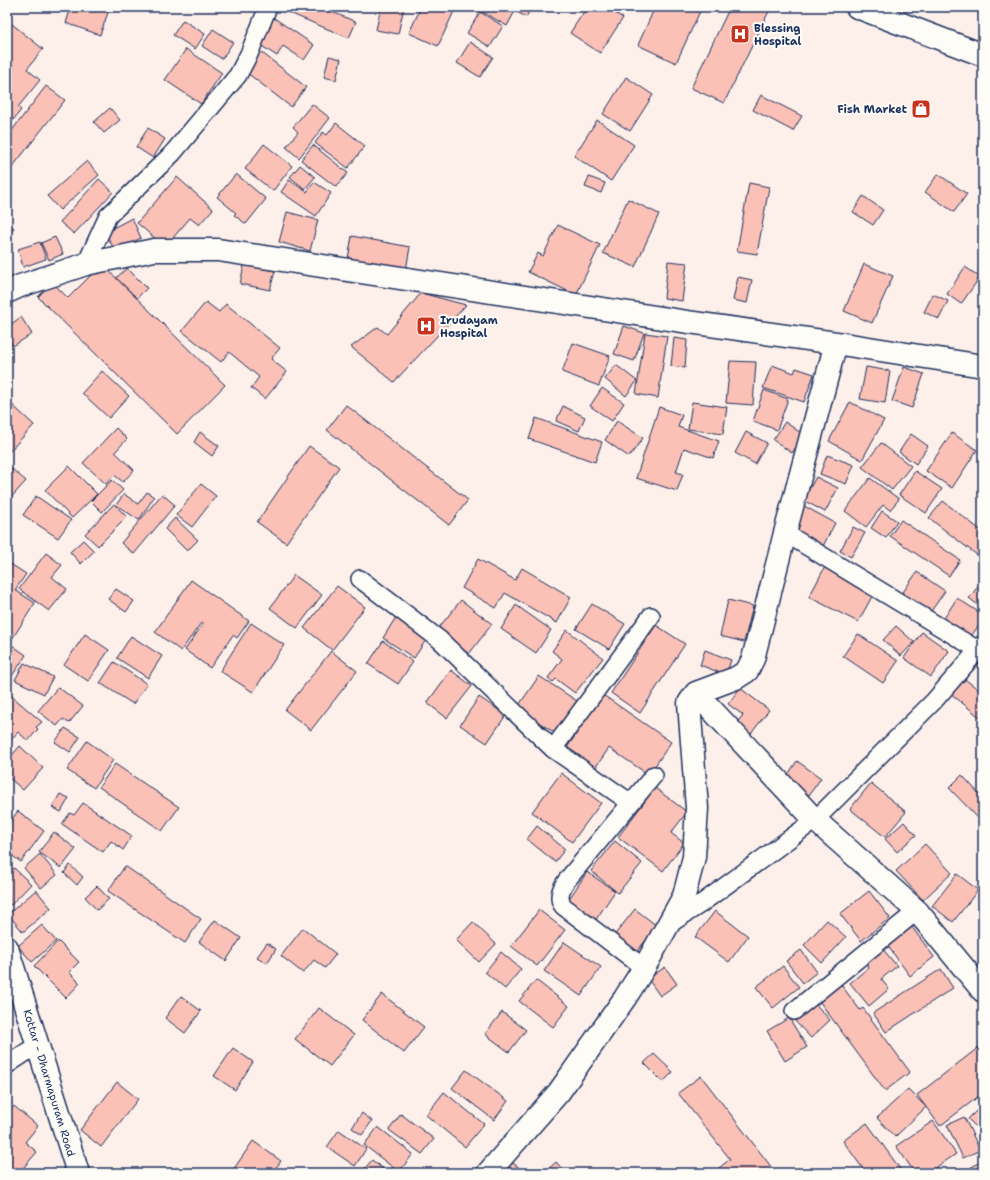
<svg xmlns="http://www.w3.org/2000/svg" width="990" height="1180" viewBox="0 0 990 1180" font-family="'Shantell Sans',sans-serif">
	<rect width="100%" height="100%" fill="#fdf0ea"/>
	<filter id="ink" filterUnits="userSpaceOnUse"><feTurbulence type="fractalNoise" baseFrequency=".025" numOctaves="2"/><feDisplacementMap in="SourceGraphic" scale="8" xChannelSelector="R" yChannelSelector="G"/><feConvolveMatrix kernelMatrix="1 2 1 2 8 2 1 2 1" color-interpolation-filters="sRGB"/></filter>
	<g filter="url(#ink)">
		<path fill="#fbc0b6" stroke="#1b2f5e" d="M71,7h39l-10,28 -34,-12z
			M281,7h40l35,15 -7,16 -69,-29z
			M381,7h23l-6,27 -22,-4z
			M421,7h35l-18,39 -29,-13z
			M474,7h58l-6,10 -11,-6 -8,15z
			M587,7h19l17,11 -23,35 -30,-20z
			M655,7h47l-26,56 -38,-18z
			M730,7h41l-47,96 -33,-15z
			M480,12l23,14 -13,21 -23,-14z
			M274,18l40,27 -10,15 -21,-14 -6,10 -20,-13z
			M7,20l36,29 -16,20 13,11 -22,27 3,3 -14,18v-80l2,-2 -2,-2z
			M183,20l22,14 -10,15 -22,-14z
			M213,29l20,13 -11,17 -20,-13z
			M470,42l23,15 -13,20 -23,-14z
			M186,49l36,24 -21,31 -36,-24z
			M257,49l49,38 -15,20 -49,-38z
			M329,56l12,3 -5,21 -12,-3z
			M626,77l27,18 -23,36 -27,-17z
			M46,86l19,14 -58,74v-37z
			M761,95l41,21 -9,15 -40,-21z
			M312,104l18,14 -31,40 -13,-11 12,-15 -5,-5z
			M110,108l10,12 -16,13 -10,-11z
			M597,120l37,25 -23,36 -37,-25z
			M336,123l29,23 -17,22 -33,-25 8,-11 4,3z
			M148,128l17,11 -12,19 -17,-11z
			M264,144l28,22 -19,25 -28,-22z
			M313,145l35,28 -12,14 -35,-27z
			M87,161l12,14 -39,35 -13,-14z
			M300,165l15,12 -10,12 -15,-12z
			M236,174l30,25 -20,25 -12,-9 2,-2 -19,-16z
			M938,174l29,20 -13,18 -29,-20z
			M177,177l36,32 -14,16 -9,-7 -25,29 -28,-24z
			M589,177l16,6 -4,10 -16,-6z
			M99,179l14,13 -39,42 -14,-12z
			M289,180l18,12 7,-10 17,11 -15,23 -35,-24z
			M749,183l20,4 -12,67 -20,-3z
			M863,196l20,14 -10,15 -20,-13z
			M628,199l31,15 -24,53 -32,-14z
			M287,212l31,8 -8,31 -31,-9z
			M132,218l9,20 -26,13 -10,-19z
			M7,223l7,5 -7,11z
			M558,225l42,20 -24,50 -48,-23 10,-19 5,3z
			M352,236l58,11 -4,23 -58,-12z
			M55,237l8,17 -14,6 -8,-17z
			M40,242l6,17 -23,8 -5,-18z
			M668,261l19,2 -5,38 -18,-3z
			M102,264l123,121 -48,49 -139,-137 14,-15 16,16z
			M864,264l29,12 -21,47 -28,-12z
			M244,265l31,6 -5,19 -30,-6z
			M965,267l15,10 -19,27 -14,-10z
			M127,268l20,20 -10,10 -21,-20z
			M738,277l14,3 -5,23 -14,-3z
			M421,293l45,12 -72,77 -43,-35 27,-20 9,7z
			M933,294l15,7 -9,18 -15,-7z
			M206,302l13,10 7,-8 54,44 -9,11 16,13 -22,27 -14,-11 8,-11 -30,-25 -8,10 -39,-31z
			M21,317l11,17 -19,12 -6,-8v-11z
			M624,326l20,7 -10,28 -20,-7z
			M645,333l22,3 -9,62 -22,-4z
			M674,338l13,2 -2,28 -14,-2z
			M573,343l37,13 -11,30 -37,-14z
			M730,361l26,1 -3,43 -27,-2z
			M616,365l21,16 -11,15 -21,-17z
			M772,365l22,8 2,-5 18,6 -10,28 -41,-14z
			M866,367l24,4 -5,32 -25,-4z
			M904,367l20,7 -12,34 -20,-7z
			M102,371l27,25 -20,22 -27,-25z
			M602,388l22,15 -12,18 -22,-15z
			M764,390l24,9 -11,31 -24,-9z
			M7,400l27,25 -27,29z
			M692,402l35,5 -4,27 -35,-5z
			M850,402l34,18 -22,40 -33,-19z
			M346,405l122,95 -19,25 -122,-95z
			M563,406l22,11 -6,14 -23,-10z
			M659,407l23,8 -4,12 41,14 -6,17 -29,-10 -8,24 7,2 -6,17 -41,-13z
			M536,418l66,24 -7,20 -66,-23z
			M617,421l26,17 -14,19 -24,-17z
			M785,422l19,13 -12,18 -19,-13z
			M116,428l11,11 -12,13 19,18 -11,12 -9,-7 -8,9 -23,-21z
			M200,432l19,14 -7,10 -18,-14z
			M746,432l21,11 -12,21 -20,-11z
			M952,433l25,17 -25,38 -26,-17z
			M911,434l17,12 -12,18 -17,-12z
			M881,443l30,23 -19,24 -30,-23z
			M309,446l30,21 -53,76 -29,-21z
			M827,455l27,10 -8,19 -26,-10z
			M69,466l28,28 -25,24 -27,-28z
			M12,469l14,12 -19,21v-28z
			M915,471l27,18 -16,24 -27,-18z
			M816,477l22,11 -13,24 -22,-12z
			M870,478l29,21 -9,11 -7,-5 -17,22 -21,-16z
			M112,480l11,10 -21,22 -11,-11z
			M201,484l15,12 -24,31 -16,-12z
			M147,492l7,5 -15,23 -23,-15 8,-11 14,10z
			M162,494l13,11 -41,49 -13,-11z
			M36,496l35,24 -13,18 -35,-23z
			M943,501l40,31v26l-1,1 -53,-41z
			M114,504l13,13 -29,29 -13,-12z
			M804,506l31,17 -13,25 -32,-17z
			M882,511l15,10 -11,17 -15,-10z
			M175,518l23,22 -11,11 -22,-22z
			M901,520l59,40 -11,16 -59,-40z
			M853,527l12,6 -14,24 -11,-6z
			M83,540l11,11 -13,13 -11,-12z
			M46,553l16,12 -10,12 15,12 -18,22 -30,-22z
			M478,559l37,21 7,-12 49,29 -14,26 -52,-30 -9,15 -34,-20z
			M9,563l17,11 -11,16 20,13 -28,44v-33l4,-7 -4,-3v-39z
			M826,565l49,26 -17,31 -49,-25z
			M917,572l28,19 -18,26 -28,-19z
			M294,575l28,20 -25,33 -27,-20z
			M191,580l58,41 -12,17 -4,-3 -23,33 -25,-18 18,-26 -2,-1 -20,28 -26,-19z
			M983,580v29l-14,-11z
			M337,586l28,21 -33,43 -28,-22z
			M116,589l18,12 -8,11 -18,-13z
			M957,598l26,17v4l-13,19 -27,-18z
			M461,600l31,24 -23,30 -32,-24z
			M728,600l25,6 -9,36 -24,-6z
			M592,604l33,20 -16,25 -33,-20z
			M516,605l35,25 -15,23 -35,-24z
			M396,617l32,20 -14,21 -31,-20z
			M251,623l33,22 -31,47 -33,-21z
			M656,625l29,19 -45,69 -29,-20z
			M896,626l18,16 -13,14 -18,-16z
			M567,630l36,28 -28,35 -19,-14 -3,3 -5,-4 14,-19 -10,-8z
			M922,632l27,19 -18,26 -27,-19z
			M85,634l24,16 -21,31 -24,-16z
			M858,634l40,27 -15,22 -40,-27z
			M131,636l31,20 -14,22 -31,-20z
			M383,641l30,21 -15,22 -30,-20z
			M12,645l14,10 -18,27 -1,-1v-28z
			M705,650l26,10 -5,15 -26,-10z
			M331,651l26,20 -46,59 -26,-20z
			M114,662l33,22 -14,20 -33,-21z
			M24,663l29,14 -9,17 -29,-14z
			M451,670l21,16 -25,32 -20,-15z
			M539,676l41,27 -22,32 -41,-27z
			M962,677l21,16 -1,26 -32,-26z
			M58,687l25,19 -14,17 -6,-4 -6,7 -19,-15z
			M740,688l29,22 -22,29 -14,-11 10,-13 -15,-11z
			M7,692l35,30 -6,5 2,2 -10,12 -10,-9 -11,12z
			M603,695l68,47 -22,33 -40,-27 -16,23 -29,-19z
			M479,697l27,18 -19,28 -27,-18z
			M65,728l15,9 -10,15 -15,-10z
			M87,741l26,19 -19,28 -27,-18z
			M20,746l23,22 -20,22 -16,-14v-15z
			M797,761l24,17 -12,17 -24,-16z
			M115,764l64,43 -17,24 -63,-44z
			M561,773l40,30 -29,39 -40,-30z
			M962,775l21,23v17l-4,4 -30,-31z
			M871,783l35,29 -21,25 -35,-28z
			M655,788l32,24 -16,21 13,10 -21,28 -45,-34z
			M60,794l9,4 -8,14 -9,-5z
			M83,803l49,33 -9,14 -12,-9 -8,11 -41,-28 8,-11 4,2z
			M18,811l26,20 -23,31 -14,-10v-26z
			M904,822l12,13 -19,17 -12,-13z
			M537,826l28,23 -10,13 -28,-23z
			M54,832l22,17 -15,19 -22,-16z
			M615,841l27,22 -24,30 -27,-22z
			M925,844l27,29 -29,27 -27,-29z
			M40,854l17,21 -16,13 -17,-20z
			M70,865l13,12 -6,8 -13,-12z
			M125,866l76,53 -16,24 -77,-52z
			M14,868l17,16 -20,21 -4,-4v-25z
			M587,872l28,19 -20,30 -28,-19z
			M957,874l21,16 -25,32 -21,-16z
			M97,886l12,13 -12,11 -12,-13z
			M36,890l15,18 -28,24 -15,-18z
			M869,891l21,27 -29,23 -21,-27z
			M635,909l22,17 -22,28 -22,-17z
			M539,910l26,20 -28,36 -26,-20z
			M715,911l33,25 -19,26 -34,-25z
			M215,920l26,18 -15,23 -27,-19z
			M827,920l19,17 -24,26 -18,-18z
			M473,922l23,22 -17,18 -23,-22z
			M42,925l14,16 -24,21 -14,-16z
			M912,927l22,30 -24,19 -23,-31z
			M303,928l33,26 -11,14 -11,-8 -11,13 -22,-17z
			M58,941l21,21 -10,10 11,11 -14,15 -32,-32z
			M564,942l37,25 -20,29 -37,-25z
			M267,943l9,6 -9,14 -10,-6z
			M881,947l16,19 -16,13 8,10 -20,17 -19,-23 19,-16 -5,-6z
			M801,950l16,22 -14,11 -17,-22z
			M501,952l20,17 -16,20 -20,-17z
			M783,966l16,21 -26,21 -17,-21z
			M665,967l12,17 -17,12 -12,-17z
			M941,969l12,19 -67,44 -13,-19z
			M536,980l33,26 -16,21 -34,-26z
			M839,982l21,28 3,-2 47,64 -25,19 -68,-93z
			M382,994l42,33 -20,26 -42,-33z
			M181,996l20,15 -16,22 -20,-15z
			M811,999l19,21 -19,18 -19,-20z
			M319,1008l35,27 -24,31 -35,-27z
			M502,1012l24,18 -17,22 -24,-18z
			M789,1018l18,29 -22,14 -18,-30z
			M983,1044v49l-43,33 -23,-31z
			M233,1048l20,14 -18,28 -21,-14z
			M654,1054l19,18 -10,10 -19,-19z
			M466,1070l42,31 -14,19 -42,-32z
			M701,1076l75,97h-53l-4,-5 11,-9 -52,-66z
			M117,1082l21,17 -37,48 -21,-17z
			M908,1089l18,18 -31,30 -18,-19z
			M444,1092l40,32 -19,23 -39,-32z
			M983,1104v30l-15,-15z
			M14,1106l24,20 -13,16 12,10 -18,21h-12v-59z
			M362,1113l10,8 -10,14 -10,-7z
			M401,1114l33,25 -12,15 -33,-24z
			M964,1117l16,33 -17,8 -16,-33z
			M933,1121l23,33 -28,19h-13l-19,-27z
			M867,1123l36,50h-37l-23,-32z
			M378,1127l35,27 -14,18 -35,-27z
			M339,1130l27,19 -11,17 -28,-19z
			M253,1141l28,20 -9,12h-41z
			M372,1160l16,13h-27z
			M509,1160l13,10 -2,3h-20z
			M983,1160v13h-14l-2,-3z
			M556,1162l10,11h-22z"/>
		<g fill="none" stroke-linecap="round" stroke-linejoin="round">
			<g stroke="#1b2f5e" stroke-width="20">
				<path id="street" d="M86,264l22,-48 64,-62 66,-79 11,-21 19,-47
					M785,533l193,117
					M360,579l80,61 113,109 78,54
					M553,749l98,-133
					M668,925l34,-22 113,-83 119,-119 49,-57
					M644,968l-81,-62c-6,-8 -2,-18 4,-26l87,-105
					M794,1011l123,-100
					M7,1065l30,-20"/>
			</g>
			<g stroke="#1b2f5e" stroke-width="25">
				<path id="secondary" d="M857,7l126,48
					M7,292l13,-6 66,-22 68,-14h64l470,72 148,21 147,23
					M696,693l119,127 102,91 66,80
					M7,948l71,225
					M488,1173l71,-81 66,-94 19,-30 40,-72 10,-39 3,-49 -8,-105 7,-10 40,-15 11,-7 6,-12 32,-126 51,-190"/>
			</g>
			<use href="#street" stroke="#fdfcf7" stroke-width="17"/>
			<use href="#secondary" stroke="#fdfcf7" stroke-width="22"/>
		</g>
	</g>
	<defs>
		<g id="hospital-square" transform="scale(1)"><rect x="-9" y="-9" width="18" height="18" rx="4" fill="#c8321e" stroke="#fdfcf7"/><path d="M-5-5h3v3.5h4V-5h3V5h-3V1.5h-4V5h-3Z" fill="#fff"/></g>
		<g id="shop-square" transform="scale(1)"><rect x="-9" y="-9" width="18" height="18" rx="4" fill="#c8321e" stroke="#fdfcf7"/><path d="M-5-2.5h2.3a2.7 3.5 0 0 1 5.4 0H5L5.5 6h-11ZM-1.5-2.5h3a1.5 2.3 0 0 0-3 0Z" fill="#fff"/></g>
	</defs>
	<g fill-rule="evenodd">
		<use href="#hospital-square" x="740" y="34"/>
		<use href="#shop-square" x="921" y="109"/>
		<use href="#hospital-square" x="426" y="326"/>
	</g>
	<g text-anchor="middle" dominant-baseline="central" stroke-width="4" stroke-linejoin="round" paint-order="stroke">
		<g font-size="11" font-weight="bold" fill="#1b2f5e" stroke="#fdfcf7" text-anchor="start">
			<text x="754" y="28">Blessing<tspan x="754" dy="13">Hospital</tspan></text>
			<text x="907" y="109" text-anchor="end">Fish Market</text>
			<text x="440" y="320">Irudayam<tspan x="440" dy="13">Hospital</tspan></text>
		</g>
		<g font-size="11" fill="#1b2f5e" stroke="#fdfcf7">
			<text transform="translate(49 1083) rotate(73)">Kottar - Dharmapuram Road</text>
		</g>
	</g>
	<rect width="990" height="1180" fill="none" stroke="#fdfcf7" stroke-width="24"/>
	<rect x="12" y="12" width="966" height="1156" fill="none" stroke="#1b2f5e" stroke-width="1.5" filter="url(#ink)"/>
</svg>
